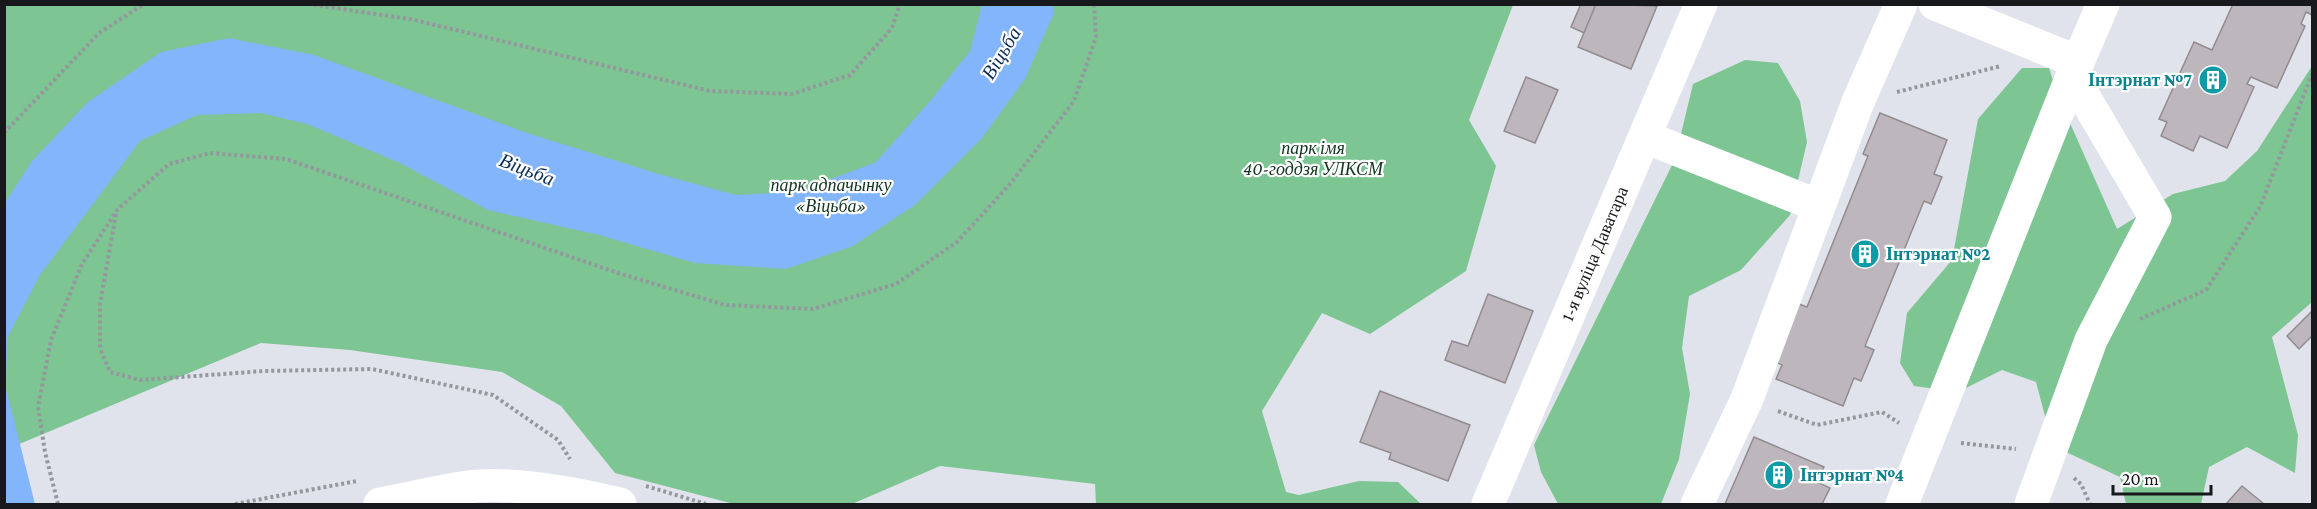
<svg xmlns="http://www.w3.org/2000/svg" width="2317" height="509" viewBox="0 0 2317 509" font-family="'Crimson Pro',serif">
	<rect width="100%" height="100%" fill="#e0e3eb"/>
	<path fill="#7dc593" d="M4,5h1509l-44,115 27,46 -30,105 -96,63 -48,-21 -60,98 24,81 13,3 60,-14 39,1 23,22h-325l-1,-20 -155,-18 -88,38h-118l-119,-31 -54,-67 -59,-34 -152,-22 -89,-7 -256,107z
		M1745,60l33,3 22,38 7,41 -17,73 -49,55 -52,26 -7,52 8,46 -11,65 -18,45h-103l-17,-32 -7,-27 141,-286 18,-75z
		M2312,66v236l-40,35 26,98 -3,38 -48,-26 -38,20 -8,37h-75l-6,-27 -67,-31 -17,-64 -34,-12 -44,22 -44,-6 -14,-23 7,-50 45,-53 26,-141 44,-51h27l9,28 59,133 56,-35 52,-13 32,-30z"/>
	<path fill="#82b5fb" d="M982,5h71v10l-28,64 -43,59 -67,67 -62,41 -67,23 -91,-6 -96,-28 -111,-25 -88,-47 -93,-39 -46,-11 -64,2 -57,26 -100,134 -33,63 -1,50 29,116h-30v-301l27,-42 56,-59 73,-50 68,-14 85,17 213,78 132,41 77,21 61,-3 79,-30 55,-62 39,-49z"/>
	<path fill="#bdb6bc" stroke="#928c91" stroke-width="1.5" d="M1581,4h15l-12,29 -13,-6z
		M1596,4l61,2 -26,63 -53,-22z
		M2233,4h79v11l-6,-3 -5,12 4,2 -28,62 -26,-11 -4,7 7,3 -27,61 -27,-12 -7,15 -32,-15 6,-14 -8,-3 35,-77 18,8z
		M1526,77l32,13 -23,53 -31,-12z
		M1880,113l67,27 -13,34 8,3 -11,27 -7,-3 -59,145 9,4 -13,31 -7,-3 -11,28 -67,-27 6,-14 -6,-3 23,-58 8,3 61,-151 -5,-2z
		M1488,294l45,17 -28,72 -60,-23 7,-19 16,5z
		M2312,311v25l-13,13 -12,-13z
		M1380,391l90,34 -22,56 -59,-22 2,-6 -31,-11z
		M1754,437l70,30 -7,15 13,6 -8,16h-97z
		M2242,486l22,18h-38z"/>
	<g fill="none" stroke-linecap="round" stroke-linejoin="round">
		<path stroke="#95979e" stroke-width="4" stroke-dasharray="3 3" stroke-linecap="butt" d="M308,4l102,15 300,72 82,3 58,-19 42,-47 8,-24
			M1897,92l104,-26
			M4,133l95,-100 45,-29
			M116,214l-16,90v44l10,24 30,8 124,-9 108,-2 121,26 65,45 12,19
			M2140,319l66,-29 54,-83 52,-133
			M1778,411l39,14 65,-13 17,11
			M1961,443l55,6
			M2074,478l7,6 9,20
			M646,486l60,18
			M58,504l-13,-52 -7,-45 13,-67 31,-76 35,-54 52,-46 41,-11 76,6 332,114 107,32 88,4 83,-25 61,-42 53,-58 64,-83 22,-64 -2,-33
			M235,504l122,-23"/>
		<g stroke="#fff" stroke-width="33">
			<path d="M1935,4l143,58"/>
			<path d="M1645,137l174,69"/>
			<path d="M380,504c29,-5 58,-13 87,-17 47,-6 107,6 153,17"/>
			<path id="s1" d="M1488,504l213,-500"/>
			<path d="M1697,504l50,-105 111,-297 43,-98"/>
			<path d="M1902,504l170,-428"/>
			<path d="M2031,504l60,-164 64,-123 -83,-141 31,-72"/>
		</g>
	</g>
	<defs>
		<g id="building-disc" transform="scale(1.5)"><circle r="9.5" fill="#0f9aa8" stroke="#fff"/><path d="M-4-6H4V6H1V3H-1V6H-4ZM-2.5-4.3h1.7v1.8h-1.7ZM.8-4.3h1.7v1.8H.8ZM-2.5-1h1.7V.8h-1.7ZM.8-1h1.7V.8H.8Z" fill="#fff"/></g>
	</defs>
	<g fill-rule="evenodd">
		<use href="#building-disc" x="2213" y="80"/>
		<use href="#building-disc" x="1865" y="254"/>
		<use href="#building-disc" x="1779" y="475"/>
	</g>
	<g text-anchor="middle" dominant-baseline="central" stroke-width="4.5" stroke-linejoin="round" paint-order="stroke">
		<g font-size="18" font-weight="bold" fill="#0d838f" stroke="#fff" text-anchor="start">
			<text x="2192" y="80" text-anchor="end">Інтэрнат №7</text>
			<text x="1886" y="254">Інтэрнат №2</text>
			<text x="1800" y="475">Інтэрнат №4</text>
		</g>
		<g font-size="18" font-style="italic" fill="#11351f" stroke="#fff">
			<text x="1313" y="148">парк імя<tspan x="1313" dy="21">40-годдзя УЛКСМ</tspan></text>
			<text x="831" y="185">парк адпачынку<tspan x="831" dy="21">«Віцьба»</tspan></text>
		</g>
		<g font-size="18" fill="#17181b" stroke="#fff">
			<text stroke="none"><textPath href="#s1" startOffset="272">1-я вуліца Даватара</textPath></text>
		</g>
		<g font-size="20" font-style="italic" fill="#0d2e59" stroke="#fff">
			<text transform="translate(1001 53) rotate(-59)">Віцьба</text>
			<text transform="translate(527 169) rotate(21)">Віцьба</text>
		</g>
	</g>
	<rect width="2317" height="509" fill="none" stroke="#17181b" stroke-width="12"/>
	<path d="M2113 485v9h98v-9" fill="none" stroke="#17181b" stroke-width="3"/>
	<text x="2122" y="485" font-size="18" fill="#17181b" stroke="#ffffff" stroke-width="4.5" paint-order="stroke">20 m</text>
</svg>
